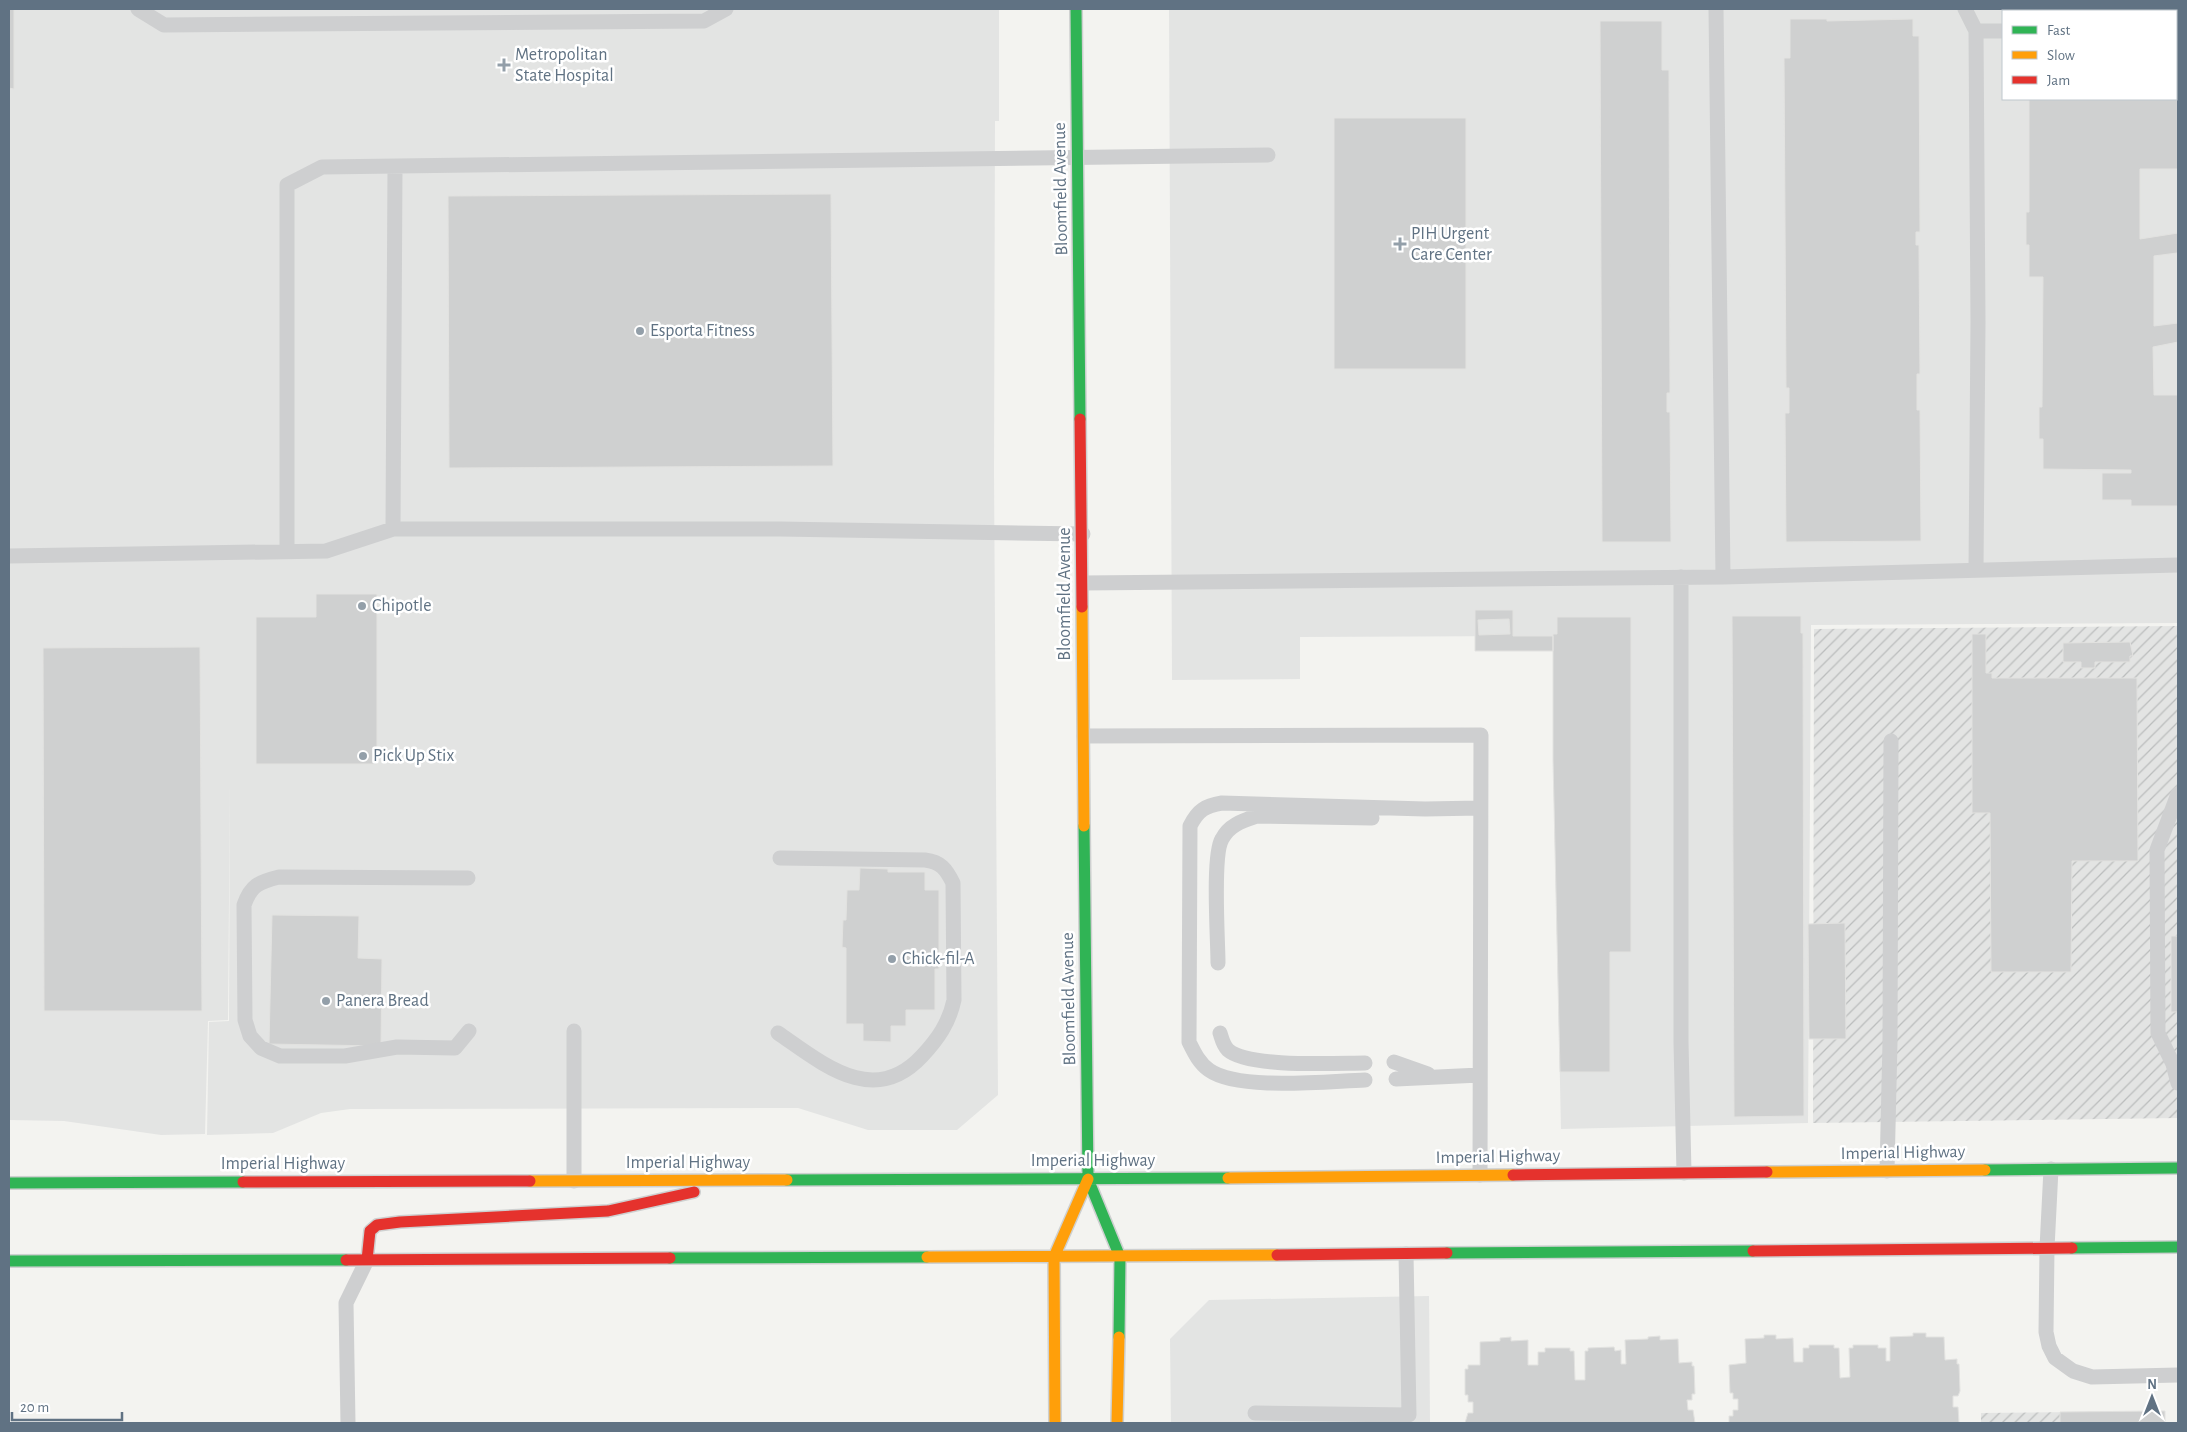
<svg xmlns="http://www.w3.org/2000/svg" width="2187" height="1432" viewBox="0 0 2187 1432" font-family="'Alegreya Sans',sans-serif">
	<defs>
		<pattern id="industrial-furrows" width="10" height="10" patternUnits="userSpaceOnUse" patternTransform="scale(1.25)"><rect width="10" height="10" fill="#e3e4e3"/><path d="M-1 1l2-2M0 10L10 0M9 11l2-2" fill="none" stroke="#bbbdbd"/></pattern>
	</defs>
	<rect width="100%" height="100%" fill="#f3f3f0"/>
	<path fill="#e3e4e3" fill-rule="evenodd" d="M9,9h990v112h-4l-1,352 4,622 -41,35h-89l-70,-22 -448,1 -29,4 -48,20 -66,2 2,-113 20,-1 1,-238 -2,237 -20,1 -3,113 -44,1 -97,-14 -55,-1z
		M1169,9h1009v614l-367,2 -3,498 -247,6 -8,-370v-123l-253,1v42l-128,1zM2003,11h173v88h-173z
		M1429,1296l1,127h-259l-1,-84 39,-39z"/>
	<path fill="url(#industrial-furrows)" d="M2178,626v492l-365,5 1,-494z
		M2165,1411v12h-184v-10z"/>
	<path fill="#cfd0d0" stroke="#e2e2e0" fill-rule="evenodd" d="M9,9h5v80l-5,-1z
		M1790,19h37v2l86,-2v17h6l1,196h-4v13h3l1,129h-3v36h3l1,131 -135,1 -1,-129h4v-25h-3l-2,-330h6z
		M1600,21h62v49h7l1,323h-3v19h3l1,130h-69z
		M2176,97h2v72h-38v70l38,-6v30l-1,-10 -23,3v70l24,-3v19l-25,5 1,48h24v111h-47v-6h-29v-27h29v-3l-88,-1v-30h-4v-32h3l1,-130h-14v-32h-3v-33h3v-113h147z
		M1334,118h132v251h-132z
		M831,194l2,272 -384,2 -1,-272z
		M316,594h61v170h-121v-147h60z
		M1475,610h38v26h40v15h-78zM1509,619l1,15 -31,1 -1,-15z
		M1732,616h69v17h2l1,483 -70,1z
		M1557,617h74v335h-21v120h-50l-7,-313v-125h4z
		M1972,634h14v39h6v5h145l1,183h-66l-1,111h-80l-1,-159h-18z
		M2130,642l3,14h-3v6h-35v6h-14v-6h-18v-19z
		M200,647l2,364h-158l-1,-363z
		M860,868l28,1v3h37v18h14v79h-4v41h-29v16h-15v16l-28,-1v-17h-17v-76l-4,-1 1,-27h3l1,-30h12z
		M272,915l87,1 -1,42 24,1 -1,87 -112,-2z
		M1845,923l1,116h-37l-1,-115z
		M2171,936h7v76h-7z
		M1913,1333h13v4h18l1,23 12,-1v5h2l1,27 -2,5h-5v11h5l1,16h-230v-7h4v-6h5v-11h-5v-6h-3l-1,-28 17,-2 -1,-24 19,-1v-3h12v4l17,-1 1,24h9v-14h6v-3h25v3h5l1,30 10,-1 -1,-29h4v-3h25v3h8v13h4v-24l23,-1z
		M1660,1336v4l18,-1 1,24 13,-1v4h2l1,28h-3v6h-5l1,10h5l2,13h-230l3,-10h5v-11h-5v-7h-3v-26h3v-4h12v-23l20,-1v-3l11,-1v4l17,-1v25h10v-13h7v-4h25v3h4l1,29h10v-29h3v-3l26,-1 1,4 6,-1v14h5l-1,-24 23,-1v-2z
		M2165,1411v12h-105v-11z"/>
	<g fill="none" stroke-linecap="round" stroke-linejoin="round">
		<g stroke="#ced0d0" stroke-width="14">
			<path id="fast" d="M1076,9l4,410
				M1084,826l4,353 32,78 -1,80
				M1985,1170l193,-2
				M787,1180l441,-2
				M9,1183l234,-1
				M2072,1248l106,-1
				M1447,1253l306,-2
				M670,1258l257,-1
				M9,1261l337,-1"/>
		</g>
		<g stroke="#ced0d0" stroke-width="14">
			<path id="slow" d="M1082,607l2,219
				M1767,1172l218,-2
				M1228,1178l285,-3
				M530,1181l257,-1
				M927,1257l350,-2
				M1055,1423l-1,-166 34,-78
				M1117,1423l2,-86"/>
		</g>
		<g stroke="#ced0d0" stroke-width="14">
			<path id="jam" d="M1080,419l2,188
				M1513,1175l254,-3
				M243,1182l287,-1
				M1753,1251l319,-3
				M1277,1255l170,-2
				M346,1260l324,-2
				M367,1260l3,-29 7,-6 23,-3 208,-11 86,-19"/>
		</g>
		<path stroke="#cecfd0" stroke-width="15" d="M138,9l26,16 540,-4 22,-12
			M1716,9l7,568
			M1965,9l11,22 2,291 -2,248
			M1976,31h27
			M2176,33h2
			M393,529l2,-362
			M287,552v-367l35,-18 946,-12
			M9,556l317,-5 67,-22h387l303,5
			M1681,577v465l3,131
			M1083,583l640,-6 455,-12
			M1084,736l397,-1 -1,440
			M2178,794l-21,56 1,183 15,31 5,19
			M468,878l-189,-1c-20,5 -28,8 -35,28l1,115 5,16 11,12 19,8h65l52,-9 58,1 14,-17
			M1218,963c0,-23 -6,-108 4,-124 7,-14 20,-18 35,-23l115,2
			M574,1031v150
			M778,1033c45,31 96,75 144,23 16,-17 27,-33 32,-56l-1,-117c-7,-14 -12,-21 -28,-23l-145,-2
			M1220,1033c2,6 3,12 8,17 20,18 109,13 137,13
			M1394,1062l34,12
			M1396,1079l84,-4
			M1365,1080c-37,1 -127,11 -156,-10 -10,-7 -15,-18 -20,-28l1,-216c8,-16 15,-20 32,-23l203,6 55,-1
			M2051,1169l-4,79 -1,84 3,14 6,12 18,13 19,6 86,-2
			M1887,1171l3,-129 1,-301
			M1255,1413l154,2 -3,-161
			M348,1423l-2,-120 21,-43"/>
		<use href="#fast" stroke="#30b455" stroke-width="11"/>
		<use href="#slow" stroke="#ff9f0a" stroke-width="11"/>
		<use href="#jam" stroke="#e5322d" stroke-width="11"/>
	</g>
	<g fill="#939fa9" stroke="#fff" stroke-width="2">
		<path d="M501.5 57.5h5v5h5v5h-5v5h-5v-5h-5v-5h5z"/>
		<path d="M1397.5 236.5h5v5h5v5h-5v5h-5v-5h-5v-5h5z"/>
		<circle cx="640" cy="331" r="5"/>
		<circle cx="362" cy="606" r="5"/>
		<circle cx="363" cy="756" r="5"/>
		<circle cx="892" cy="959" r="5"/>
		<circle cx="326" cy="1001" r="5"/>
	</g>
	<g text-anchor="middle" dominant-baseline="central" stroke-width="5" stroke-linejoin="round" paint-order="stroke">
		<g font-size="18" fill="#607283" stroke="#fff" text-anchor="start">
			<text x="515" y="55">Metropolitan<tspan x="515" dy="21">State Hospital</tspan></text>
			<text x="1411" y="234">PIH Urgent<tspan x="1411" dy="21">Care Center</tspan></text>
			<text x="650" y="331">Esporta Fitness</text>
			<text x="372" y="606">Chipotle</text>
			<text x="373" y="756">Pick Up Stix</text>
			<text x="902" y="959">Chick-fil-A</text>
			<text x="336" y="1001">Panera Bread</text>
		</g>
		<g font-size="18" fill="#607283" stroke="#fff">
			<text transform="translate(1061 189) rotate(-91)">Bloomfield Avenue</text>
			<text transform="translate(1065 594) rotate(-90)">Bloomfield Avenue</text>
			<text transform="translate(1069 999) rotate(-91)">Bloomfield Avenue</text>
			<text transform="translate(1903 1153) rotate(-1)">Imperial Highway</text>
			<text transform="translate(1498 1157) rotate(-1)">Imperial Highway</text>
			<text x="1093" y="1161">Imperial Highway</text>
			<text x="688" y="1163">Imperial Highway</text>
			<text x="283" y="1164">Imperial Highway</text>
		</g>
	</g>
	<rect width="2187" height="1432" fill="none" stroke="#607283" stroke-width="20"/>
	<rect x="2002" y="10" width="175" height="90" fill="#ffffff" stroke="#bfc7cd"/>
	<rect x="2012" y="26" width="25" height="8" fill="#30b455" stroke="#bfc7cd"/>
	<text x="2047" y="35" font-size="15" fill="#607283">Fast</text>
	<rect x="2012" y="51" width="25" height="8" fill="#ff9f0a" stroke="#bfc7cd"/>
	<text x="2047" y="60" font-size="15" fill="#607283">Slow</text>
	<rect x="2012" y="76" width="25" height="8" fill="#e5322d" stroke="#bfc7cd"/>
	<text x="2047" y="85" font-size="15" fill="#607283">Jam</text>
	<g transform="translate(2152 1397)" stroke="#ffffff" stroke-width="4" paint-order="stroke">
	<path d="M0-4L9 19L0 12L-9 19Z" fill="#607283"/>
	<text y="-8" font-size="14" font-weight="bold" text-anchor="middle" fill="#607283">N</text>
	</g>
	<path d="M12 1412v8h110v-8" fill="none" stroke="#607283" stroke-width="2.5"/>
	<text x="20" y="1412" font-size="15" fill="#607283" stroke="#ffffff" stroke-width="4" paint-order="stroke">20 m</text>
</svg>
